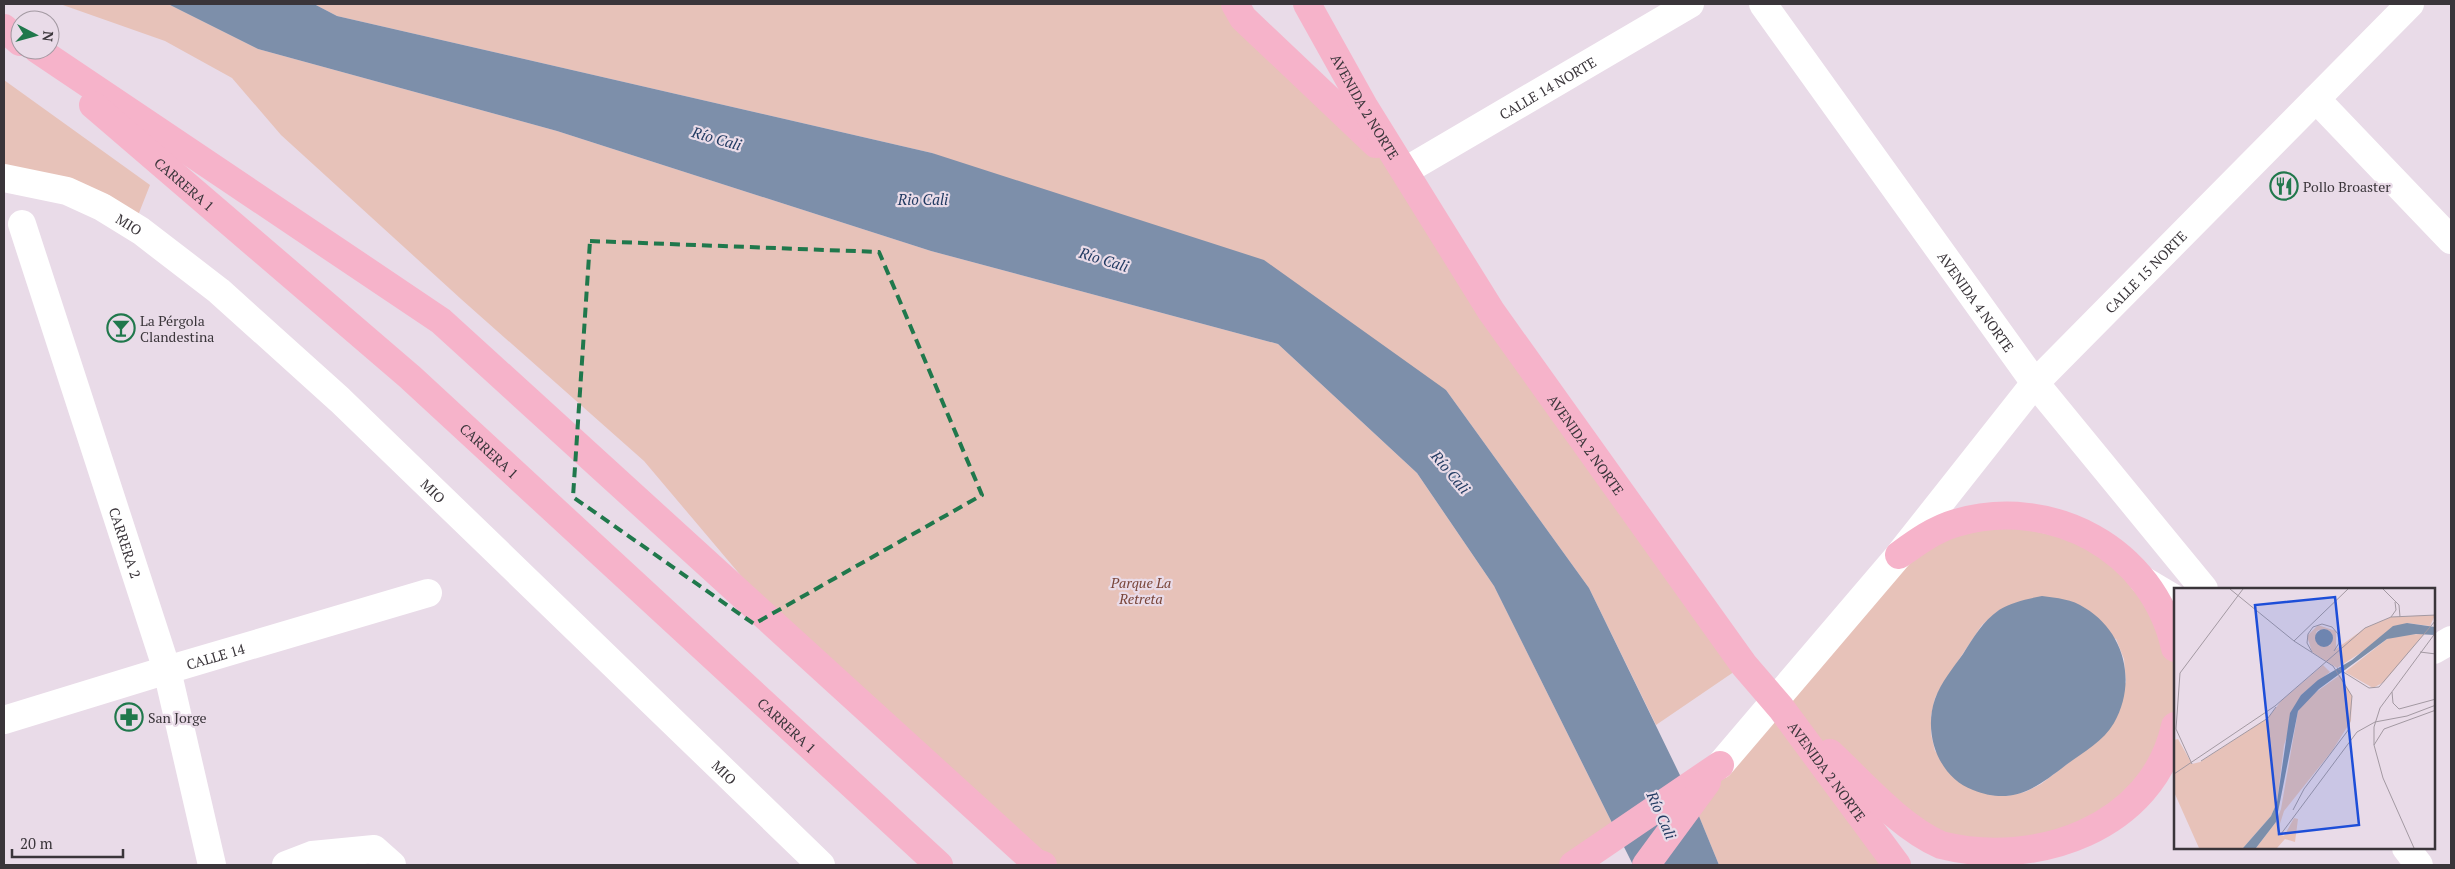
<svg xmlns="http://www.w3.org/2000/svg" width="2455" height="869" viewBox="0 0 2455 869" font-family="'PT Serif',serif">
	<rect width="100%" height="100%" fill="#e9dbe8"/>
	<path fill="#e7c2b9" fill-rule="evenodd" d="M60,4h108l90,45 299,82 374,120 347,93 139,129 77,113 122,245 -43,34h-530l-230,-204 -169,-200 -183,-162 -180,-164 -49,-57 -67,-37z
		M314,4h921l170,167 339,494 -88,60 -67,-137 -143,-198 -514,-237 -595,-137z
		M4,80l146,105 -13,33 -133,-52z
		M1975,518l134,30 66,100v78l-57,94 -159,32 -175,-141 113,154h-178l-25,-61 205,-249zM1999,610l117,29 8,20 2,23 -46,72 -39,30 -16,8 -18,4 -18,-1 -54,-44 -4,-17v-18l4,-18 9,-16 38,-57z"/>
	<path fill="#7d8faa" d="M168,4h146l23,12 595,137 332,107 182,130 143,198 105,216 25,61h-86l-139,-279 -77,-113 -139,-129 -347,-93 -374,-120 -299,-82z
		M2042,596c15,2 30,3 43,12 40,24 52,75 29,115 -11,19 -31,29 -48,42 -30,23 -53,41 -93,25 -35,-13 -50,-57 -38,-91 6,-17 18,-31 28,-45 10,-16 20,-33 36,-44 13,-8 28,-11 43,-14z"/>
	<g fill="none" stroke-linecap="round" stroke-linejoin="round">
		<g stroke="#fff" stroke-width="28">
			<path id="s1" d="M1763,4l272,379 169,206"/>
			<path d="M2316,99l135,141"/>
			<path id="s2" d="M1405,171l285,-167"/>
			<path id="s3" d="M4,178l63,13 35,16 39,24 78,60 121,109 481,465"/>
			<path id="s4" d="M22,224l145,446 45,195"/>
			<path d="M2143,580l32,19"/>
			<path d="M2434,650l17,-10"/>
			<path id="s5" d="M4,720l163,-50 261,-77"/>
			<path id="s6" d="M1720,765l179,-210 136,-172 375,-379"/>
			<path d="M2406,848l13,17"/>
			<path d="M286,865l26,-10 62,-6 18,16"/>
		</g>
		<g stroke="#f6b3ca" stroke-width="28">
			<path d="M1235,4l8,14 133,126"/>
			<path id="s7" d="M1307,4l58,104 126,203 253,354 37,43 116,157"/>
			<path d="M4,28l16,14"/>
			<path d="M38,50l403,271 594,541 8,3"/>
			<path id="s8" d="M93,105l317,272 529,488"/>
			<path d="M1899,555c18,-13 36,-26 57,-32 95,-28 197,26 219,125"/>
			<path d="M1830,753c33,31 70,74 111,92 95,24 212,-17 234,-119"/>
			<path d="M1573,865l147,-100"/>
			<path d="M1646,865l61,-83"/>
		</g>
	</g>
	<path fill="none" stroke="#20784c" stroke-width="4" stroke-dasharray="10 6" stroke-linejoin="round" d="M590,241l289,11 103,243 -228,129 -181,-127z"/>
	<defs>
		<g id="restaurant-ring" transform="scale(1.4375)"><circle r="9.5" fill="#e9dbe8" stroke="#20784c" stroke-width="1.5"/><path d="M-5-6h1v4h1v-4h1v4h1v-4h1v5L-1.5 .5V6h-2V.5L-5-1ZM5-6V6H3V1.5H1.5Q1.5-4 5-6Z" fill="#20784c"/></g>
		<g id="bar-ring" transform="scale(1.4375)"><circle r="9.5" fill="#e9dbe8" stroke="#20784c" stroke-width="1.5"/><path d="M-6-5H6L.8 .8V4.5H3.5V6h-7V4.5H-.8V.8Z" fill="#20784c"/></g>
		<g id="pharmacy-ring" transform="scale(1.4375)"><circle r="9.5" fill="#e9dbe8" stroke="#20784c" stroke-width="1.5"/><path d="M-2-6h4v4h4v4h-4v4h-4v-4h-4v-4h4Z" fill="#20784c"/></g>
	</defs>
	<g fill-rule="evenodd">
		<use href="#restaurant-ring" x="2284" y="186"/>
		<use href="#bar-ring" x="121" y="328"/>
		<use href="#pharmacy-ring" x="129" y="717"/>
	</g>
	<g text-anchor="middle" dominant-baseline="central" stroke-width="4.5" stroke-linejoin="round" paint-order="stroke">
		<g font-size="14" fill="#3a353a" stroke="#e9dbe8">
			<text stroke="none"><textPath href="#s2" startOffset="165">CALLE 14 NORTE</textPath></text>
			<text stroke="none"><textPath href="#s7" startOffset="118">AVENIDA 2 NORTE</textPath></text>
			<text stroke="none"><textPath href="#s8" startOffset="121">CARRERA 1</textPath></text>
			<text stroke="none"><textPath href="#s3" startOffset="135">MIO</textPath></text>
			<text stroke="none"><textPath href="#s6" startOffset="652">CALLE 15 NORTE</textPath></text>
			<text stroke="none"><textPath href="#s1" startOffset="366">AVENIDA 4 NORTE</textPath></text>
			<text stroke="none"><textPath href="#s7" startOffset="522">AVENIDA 2 NORTE</textPath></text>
			<text stroke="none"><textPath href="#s8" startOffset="526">CARRERA 1</textPath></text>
			<text stroke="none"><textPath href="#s3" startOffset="540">MIO</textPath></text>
			<text stroke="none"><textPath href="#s4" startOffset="335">CARRERA 2</textPath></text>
			<text stroke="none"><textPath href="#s5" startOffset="221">CALLE 14</textPath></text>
			<text stroke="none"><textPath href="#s8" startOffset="931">CARRERA 1</textPath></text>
			<text stroke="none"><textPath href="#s7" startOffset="928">AVENIDA 2 NORTE</textPath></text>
			<text stroke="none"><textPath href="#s3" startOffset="945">MIO</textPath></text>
		</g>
		<g font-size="14" fill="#3a353a" stroke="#e9dbe8" text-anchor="start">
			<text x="2303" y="186">Pollo Broaster</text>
			<text x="140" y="320">La Pérgola<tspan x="140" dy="16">Clandestina</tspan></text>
			<text x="148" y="717">San Jorge</text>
		</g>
		<g font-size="14" font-style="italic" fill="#794539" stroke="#e9dbe8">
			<text x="1141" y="582">Parque La<tspan x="1141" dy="16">Retreta</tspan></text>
		</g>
		<g font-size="15" font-style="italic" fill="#223b62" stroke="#e9dbe8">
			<text transform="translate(717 138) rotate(16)">Río Cali</text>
			<text x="923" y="199">Rio Cali</text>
			<text transform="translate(1104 259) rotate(17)">Río Cali</text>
			<text transform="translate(1451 472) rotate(50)">Río Cali</text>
			<text transform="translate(1662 815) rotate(66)">Río Cali</text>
		</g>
	</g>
	<g transform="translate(2174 588)">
		<rect width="261" height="261" fill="#e9dbe8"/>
		<path d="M261,27l-5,11 -23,-3 -70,45 -25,-16 -5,-16 11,-11 18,6v18l29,-21 26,-11zM145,42l13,6 -2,10 -14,-14zM250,46l-40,48 -11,6 -28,-16 42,-33 10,-4zM149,77l7,7 -29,23 -17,50 -7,57 -6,14 -28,32h-44l-25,-56v-52l4,-1 14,25 8,-2 68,-44 13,-17zM166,87l12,21 -1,25 -19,30 -48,60 -7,22 7,3 10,-18 4,1 -3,23 -10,-3 -8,9h-21l20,-26 5,-13 17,-98 11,-14z" fill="#e7c2b9" fill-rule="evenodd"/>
		<path d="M233,35l28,4v8l-19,-1 -29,5 -68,50 -21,22 -22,111 -20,26h-13l28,-32 6,-14 13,-89 11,-18 17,-15 34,-20 41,-34zM141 50a9 9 0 1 1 18 0a9 9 0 1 1-18 0Z" fill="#7d8faa"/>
		<path fill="none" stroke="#a399a2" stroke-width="1" d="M56,1l64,52 39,25M209,1l16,16 1,12M217,29l5,-7 -1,-8M120,53l54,-52M138,64l-5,-9 1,-9 5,-7 9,-3 10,3 6,7 1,9 -5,8M246,64l16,2M163,80l32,20 10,-1 57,-67M218,104l1,11 6,6 37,-10M200,157l10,-16 52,-19M27,173l67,-43 8,-11M18,176l-16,-35 4,-56 63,-84M0,186l101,-68 90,-78 26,-11 45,-2M119,222l11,-21 45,-60 3,-33 -19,-30M107,246l76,-102 18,-10 32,-6 29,-11M240,260l-31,-70 -9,-33v-18l6,-19 56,-76"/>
		<path fill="#1d4ed8" fill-opacity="0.15" stroke="#1d4ed8" stroke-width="2.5" d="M161,9l24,228 -80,9 -24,-229z"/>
		<rect width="261" height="261" fill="none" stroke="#3a353a" stroke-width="2.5"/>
	</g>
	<rect width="2455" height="869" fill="none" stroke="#3a353a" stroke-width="10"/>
	<g transform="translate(35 35) rotate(96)"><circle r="24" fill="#e9dbe8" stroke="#a399a2"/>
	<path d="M0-4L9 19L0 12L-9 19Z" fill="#20784c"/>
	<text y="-8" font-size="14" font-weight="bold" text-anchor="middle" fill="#3a353a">N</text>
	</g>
	<path d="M12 849v8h111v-8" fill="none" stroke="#3a353a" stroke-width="2.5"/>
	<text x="20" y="849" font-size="15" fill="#3a353a" stroke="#e9dbe8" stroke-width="4" paint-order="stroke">20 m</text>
</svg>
